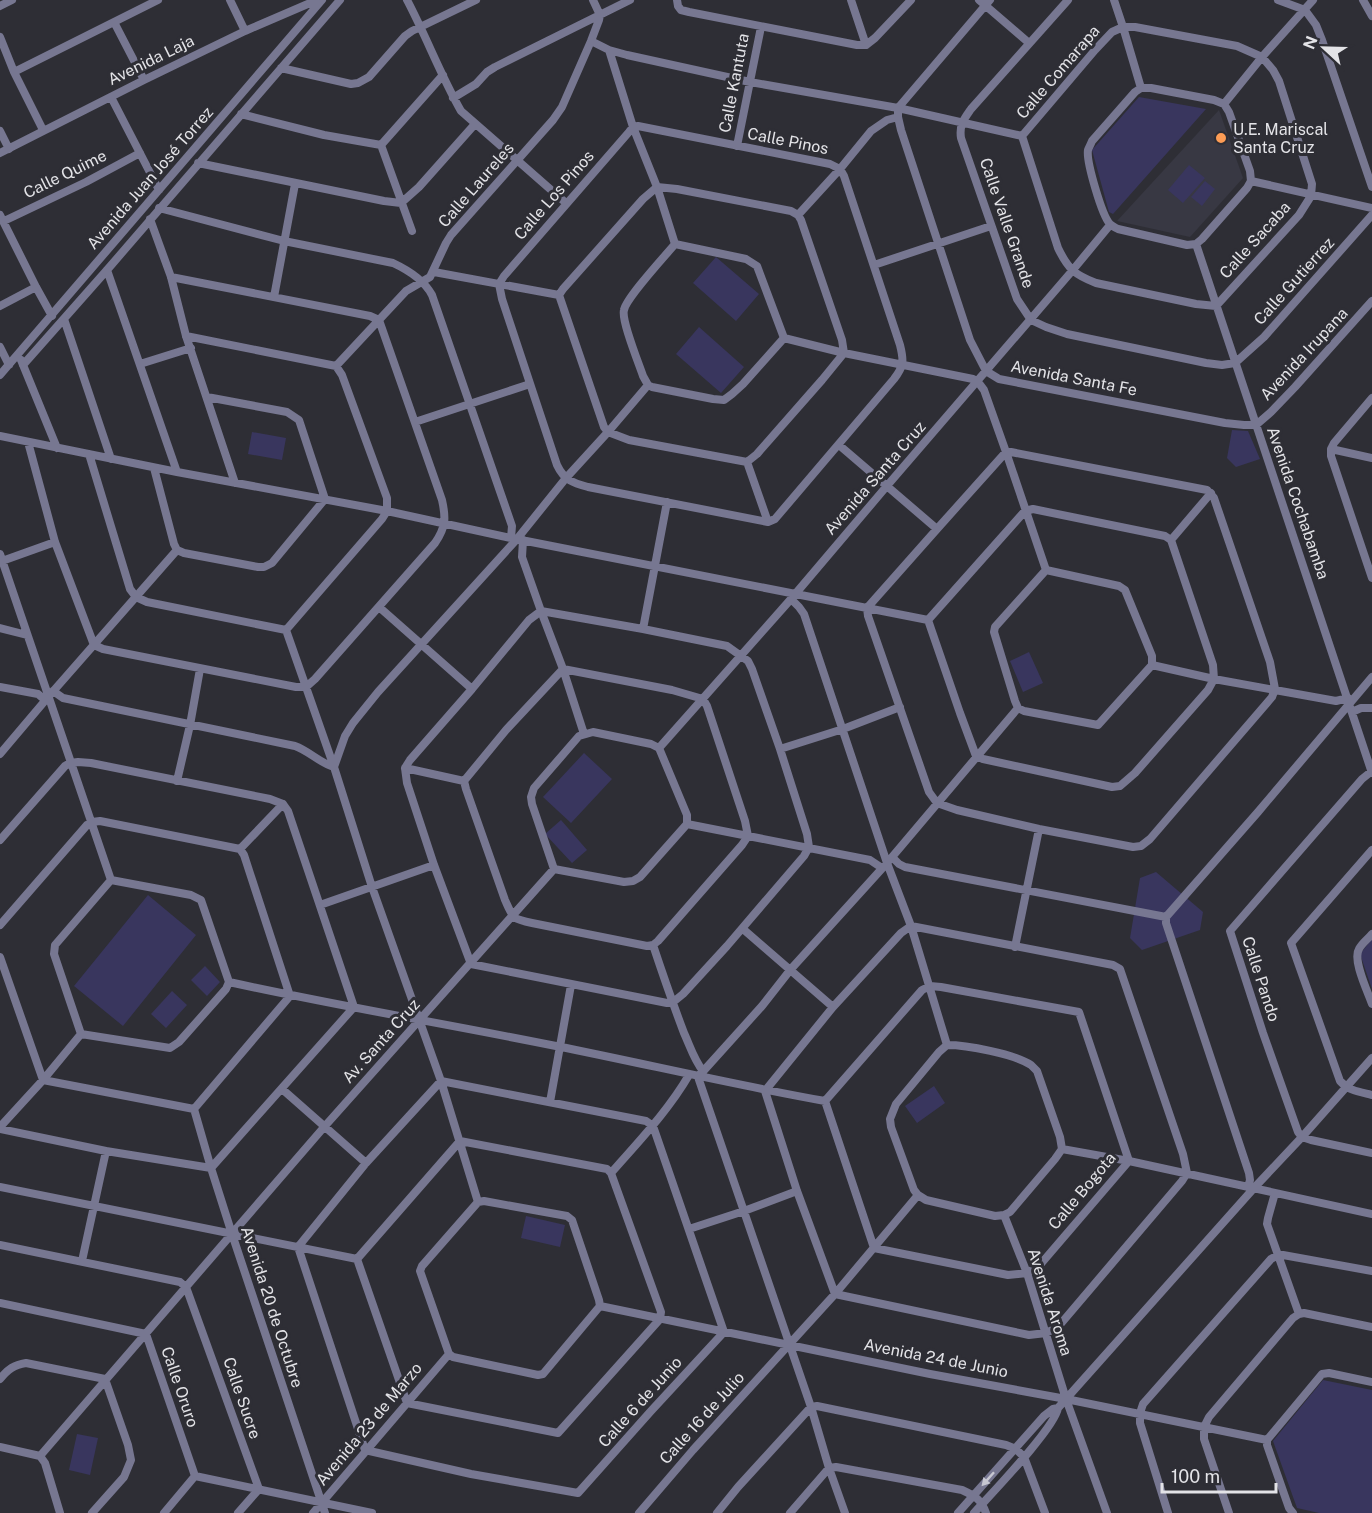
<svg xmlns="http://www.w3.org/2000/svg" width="1372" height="1513" viewBox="0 0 1372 1513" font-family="'Public Sans',sans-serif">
	<rect width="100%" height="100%" fill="#2e2e35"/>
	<path fill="#383843" d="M1219,110l24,68 -53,59 -73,-16z"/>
	<path fill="#39365e" d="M1139,97l67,12 -93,105 -4,-2 -17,-62z
		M1189,165l16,13 -22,25 -15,-13z
		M1205,181l10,8 -13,17 -11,-9z
		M716,257l43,37 -23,27 -43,-38z
		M699,327l45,40 -23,26 -45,-39z
		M1232,430l16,1 12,28 -24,8 -9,-9z
		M252,432l34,6 -4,22 -34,-6z
		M1029,652l14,31 -20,9 -13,-31z
		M584,753l28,26 -41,44 -28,-26z
		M561,820l26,30 -15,13 -27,-29z
		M1156,872l47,40 -3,18 -58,20 -12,-12 10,-60z
		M148,895l48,40 -73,91 -49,-40z
		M1372,939v50l-12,-35z
		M205,966l15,16 -13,14 -16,-16z
		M172,991l15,14 -21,23 -15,-14z
		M934,1086l11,17 -28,20 -12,-17z
		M526,1216l39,9 -5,22 -39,-9z
		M1323,1380l49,10v123h-53l-22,-5 -24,-67z
		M77,1434l21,4 -8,37 -21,-5z"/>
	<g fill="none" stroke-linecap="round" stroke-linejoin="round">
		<path stroke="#777791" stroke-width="8" d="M230,0l15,31
			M407,0c19,36 34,76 54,111l105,92
			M677,0l1,6 3,4 8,2 168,33h9l9,-7 36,-38
			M851,0l15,45
			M979,0l50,43
			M1068,0l-97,109c-7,10 -12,16 -10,29l56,161 14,21 15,7 21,7 139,29 16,2 13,-2 10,-9 19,-17 108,-122
			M1114,0l9,27 18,61
			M1278,0l27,10 11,15 6,15 50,147
			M1363,0l9,16
			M0,6l12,-6
			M114,22l30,58
			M1123,27h12l102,19 25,11 11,13 6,11 33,103 -1,12 -12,19 -83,91 -20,-2 -100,-21c-21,-8 -28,-14 -38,-35l-36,-112 73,-86 17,-18z
			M0,37l14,35 29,58
			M591,41l18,9 18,5 123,27 148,26 124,28
			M609,50l24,77 24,60 18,57
			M281,68l70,16 7,-1 11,-6 36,-41 7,-5 64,-31
			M14,72l144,-72
			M1141,88h10l63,12 10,4 5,8 21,59 1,10 -4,7 -45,51 -6,5 -9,1 -69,-16c-2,-1 -7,-4 -8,-5 -8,-8 -24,-63 -22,-74 1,-3 3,-6 4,-9l43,-49z
			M111,97l48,93
			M453,98l23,-14 11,-12 8,-5 135,-67
			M1224,104l38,-47 51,-57
			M898,108v9l3,13 69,210 16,31 13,8 226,44 19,2h12l15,-13 24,-25 77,-86
			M898,108l92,-108
			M241,114l83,21 57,10 62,-70
			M638,126l192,38 10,5 4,7 56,169c4,16 4,21 -6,34l-119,140 -7,3 -180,-35c-15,-4 -24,-7 -31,-22l-55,-166 -3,-15 5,-8 125,-144 4,-5z
			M0,131l9,18
			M381,145l31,86
			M737,146l24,-119
			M0,153l144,-73 101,-49 72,-31
			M198,163l186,38 17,2 18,-16 56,-63
			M1251,181l121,27
			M657,187l20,2 114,22 7,4 3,5 41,120 2,13 -22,27 -65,74 -10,8 -118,-22 -21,-8 -4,-5 -45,-132 4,-6 80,-90z
			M159,208l125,33 109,22c15,7 31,17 39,32l80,231 -1,12
			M0,215l36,72 16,29
			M798,215l42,-46 31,-38 16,-11 11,-3
			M150,219l21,58 15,59 49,147
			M4,221l82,-39 54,-29
			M675,244l71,15 11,7 27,72 -41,46 -11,10 -8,6 -11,-1 -61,-12 -4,-2 -5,-9c-4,-12 -22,-56 -19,-66 2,-12 42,-55 51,-66z
			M1196,244l176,529
			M874,265l117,-39
			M107,270l70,202
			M434,272l125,23
			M274,297l21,-113
			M0,306l36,-19
			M64,319l47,140
			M186,336l150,30 6,9 45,123v13l-5,8 -96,111
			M784,338l60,15 129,26 5,3 6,8 22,62h5l196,38 7,8 56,164 5,27 -3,8 -122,142 -9,7 -8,1 -94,-18 -82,-19 -20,-7 -8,-11 -61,-176 -1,-8 70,-79 69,-77 40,118
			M0,347l9,18
			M21,360l36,88
			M140,364l51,-16
			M23,365l84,-95 233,-270
			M336,366l70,-75 24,-14 16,-34 5,-8 102,-115 9,-13 29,-66 8,-21 1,-5 -7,-15
			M0,375l322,-375
			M1372,398l-38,45 -3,6v7l41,122
			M415,422l115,-38
			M0,436l177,36 210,39 124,27 417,82
			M28,442l27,100 39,103 9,4 193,38h10l9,-8 120,-136c11,-16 11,-25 7,-43l-63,-180 -9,-4 -199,-39
			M839,445l98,84
			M1331,449l41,9
			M89,454l41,135 6,8 11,5 139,28
			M747,462l21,60
			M154,468l20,76 3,6 7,3 74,14h6l8,-4 53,-64 -26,-79 -12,-8 -80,-15
			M1033,509l132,27 6,4 42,125 1,14 -6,11 -73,83 -15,13 -8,1 -129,-28 -7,-3 -16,-43 -32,-93 97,-109z
			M523,540l-1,17 19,54 -12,9 -57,69 -62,71 -5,8 2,15 27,82 37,99 196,39h5l11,-9 44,-48 77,-90 5,-9 -2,-13 -27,-85 -28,-80 -4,-8 -21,-15 -84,-17 -102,-18
			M1171,540l40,-47
			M0,554l111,326
			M2,561l53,-19
			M1046,570l73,16 6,4 27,66v9l-54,60 -74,-14 -6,-3 -3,-7 -21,-69 1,-5z
			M791,599l8,8 5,7 83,249 24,63 36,119
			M379,607l93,82
			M541,611l22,58 21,65
			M0,628l27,7
			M643,629l24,-127
			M286,630l48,137 38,120 69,194 37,121
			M1152,665l62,14 122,22 12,-3
			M563,669l-57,61 -42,51 2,8 39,111c8,18 7,19 27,23l115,23 6,-1
			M563,669l109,21 31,9 4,7 38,115 3,15 -6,9 -84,96 -5,4
			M0,687l38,7 7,6
			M53,691l10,7 232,48c14,5 25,17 39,21
			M1352,712l9,-4h11
			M593,732l58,12 8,4 28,67v9l-47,53 -7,4 -9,1 -70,-13 -22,-65 -1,-7 3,-9 45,-52z
			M659,748l132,-149 95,-112 186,-216 38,-46
			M780,749l63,-20 57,-22
			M0,754l49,-58 128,-146
			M334,767l11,-31 8,-13 25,-31 139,-153 49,-61 42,-46 40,-47
			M405,768l59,13
			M1372,771l-10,8 -132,152 33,102 35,99 4,5 9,3 61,13
			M177,781l13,-56 10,-56
			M687,824l183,36 12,8
			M0,840l65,-74 5,-3 8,-1 13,1 179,36 13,5 5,7 66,196 -143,161 -105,-17 -106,-22
			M240,849l43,-45
			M1372,850l-81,93 49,138c9,10 20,11 32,14
			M892,857l7,7 6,3 261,50
			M111,880l80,15 10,5 28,82 -3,7 -47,53 -9,6 -89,-14 -27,-80 1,-9z
			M320,905l114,-40
			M1166,917l92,-105 114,-135
			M1166,917v6l83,250 1,7 -2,7
			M0,925l87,-100 5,-3 8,-1 140,28 4,6 46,141 -96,113
			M911,926l202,39 7,4 63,185 4,19 -5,8 -124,146 -12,6 -17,2 -194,-41 -38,-103 -32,-100 68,-84 68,-74z
			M743,929l90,78
			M1372,934c-4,5 -10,9 -13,15 -7,11 9,43 13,55
			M653,945c10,30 20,59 31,88 6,13 10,27 19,38
			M1015,947l24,-118
			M0,957l43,123 151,29
			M229,982c109,24 218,42 327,64 90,18 179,39 269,55
			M930,986l11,1 138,25 50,149 -90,105 -12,7 -19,2 -134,-27 -49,-147 97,-111z
			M947,1045c19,0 68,9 84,20 2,2 4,4 6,6l23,66 2,12 -7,10 -45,53 -6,3 -9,1 -69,-16 -8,-5 -4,-5 -23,-63 -1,-8 6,-15 43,-52z
			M441,1081l205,40 7,5 71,206 -73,79 -73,82 -107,-19 -106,-24 -67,-203 68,-84z
			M282,1089l84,74
			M550,1102l21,-117
			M194,1109l17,59 21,66 93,279
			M0,1127l43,-47 38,-46
			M460,1141l147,28 4,4 50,139 -1,7 -102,114 -151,-30 -50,-144z
			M1062,1149l67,12 243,53
			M611,1173c28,-32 57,-62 78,-98
			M0,1187l357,72
			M1275,1193l-7,25 -1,6 32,90
			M484,1201l83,15 5,4 27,80 1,6 -57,68 -5,1 -85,-18 -4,-3 -29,-83 2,-5 56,-64z
			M1004,1215l23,58 39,126 41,114
			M689,1229l55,-18 53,-20
			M0,1245l180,37 6,5 73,202 -21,24
			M82,1261l24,-110
			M0,1303l146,31 49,142 -31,37
			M600,1306l330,68 136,25 201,41
			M0,1379c8,-10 14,-14 26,-16l79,16 23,66 3,15 -7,17 -32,36
			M0,1447l40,9
			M40,1456l285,-330 229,-257
			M40,1456l5,7 15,50
			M195,1476l177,37
			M313,1513l136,-159
			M639,1513l54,-63 142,-156 83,-99
			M717,1513l21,-26 73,-80 6,-1 189,39 10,4 8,8 21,56
			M790,1513l39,-45 7,-1 126,23c13,6 19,9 24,23
			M845,1513l-16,-45 -18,-61 -113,-330 64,-71 29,-37 96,-106 131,-155
			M958,1513l86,-97 9,-7 5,-1 8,-9 188,-211 48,-51 70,-79
			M974,1513c17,-19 81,-85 84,-105
			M1168,1513l-28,-90v-10l3,-9 128,-145 7,-4h5l89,16
			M1229,1513l-25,-74v-12l5,-10 84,-99 6,-4 5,-1 68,14
			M1293,1513l-4,-5 -22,-63v-5l55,-66 7,-1 43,9"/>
	</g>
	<defs><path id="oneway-solid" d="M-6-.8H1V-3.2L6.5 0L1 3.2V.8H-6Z" transform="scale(1.5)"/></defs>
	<use fill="#c8c8d2" href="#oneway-solid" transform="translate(988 1479) rotate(132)"/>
	<circle fill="#fd9c55" stroke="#2e2e35" stroke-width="2" cx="1221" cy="138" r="6"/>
	<g text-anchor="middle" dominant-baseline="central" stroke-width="6" stroke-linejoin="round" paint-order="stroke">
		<g font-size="16" fill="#e3e3e7" stroke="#2e2e35">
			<text transform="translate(151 60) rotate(-26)">Avenida Laja</text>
			<text transform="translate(1058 72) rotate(-49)">Calle Comarapa</text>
			<text transform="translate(734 83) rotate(-79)">Calle Kantuta</text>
			<text transform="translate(788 141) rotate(11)">Calle Pinos</text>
			<text transform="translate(65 174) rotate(-26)">Calle Quime</text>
			<text transform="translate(150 178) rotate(-49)">Avenida Juan José Torrez</text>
			<text transform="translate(476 185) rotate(-49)">Calle Laureles</text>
			<text transform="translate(554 195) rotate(-49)">Calle Los Pinos</text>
			<text transform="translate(1007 223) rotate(71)">Calle Valle Grande</text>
			<text transform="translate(1255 240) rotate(-48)">Calle Sacaba</text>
			<text transform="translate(1294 281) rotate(-48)">Calle Gutierrez</text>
			<text transform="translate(1304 354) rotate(-47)">Avenida Irupana</text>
			<text transform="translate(1074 378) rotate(11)">Avenida Santa Fe</text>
			<text transform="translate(875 478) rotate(-49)">Avenida Santa Cruz</text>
			<text transform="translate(1298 503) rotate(71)">Avenida Cochabamba</text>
			<text transform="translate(1261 979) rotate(72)">Calle Pando</text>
			<text transform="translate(381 1041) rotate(-48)">Av. Santa Cruz</text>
			<text transform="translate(1082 1191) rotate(-50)">Calle Bogota</text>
			<text transform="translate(1050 1302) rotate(72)">Avenida Aroma</text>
			<text transform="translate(272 1307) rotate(72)">Avenida 20 de Octubre</text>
			<text transform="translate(936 1358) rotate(11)">Avenida 24 de Junio</text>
			<text transform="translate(180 1387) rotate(71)">Calle Oruro</text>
			<text transform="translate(242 1398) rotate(71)">Calle Sucre</text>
			<text transform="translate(640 1402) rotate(-48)">Calle 6 de Junio</text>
			<text transform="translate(702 1418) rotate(-48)">Calle 16 de Julio</text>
			<text transform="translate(369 1424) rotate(-50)">Avenida 23 de Marzo</text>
		</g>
		<g font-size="16" fill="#e3e3e7" stroke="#2e2e35" text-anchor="start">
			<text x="1233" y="129">U.E. Mariscal<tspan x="1233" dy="18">Santa Cruz</tspan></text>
		</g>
	</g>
	<g transform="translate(1324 48) rotate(292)" stroke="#2e2e35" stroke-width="4.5" paint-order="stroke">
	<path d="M0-4.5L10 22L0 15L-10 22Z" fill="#e3e3e7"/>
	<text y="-9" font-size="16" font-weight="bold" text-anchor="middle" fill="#e3e3e7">N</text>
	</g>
	<path d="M1162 1483v9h114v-9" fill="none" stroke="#e3e3e7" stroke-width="3"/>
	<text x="1171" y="1483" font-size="18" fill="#e3e3e7" stroke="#2e2e35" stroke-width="4.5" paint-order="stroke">100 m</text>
</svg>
